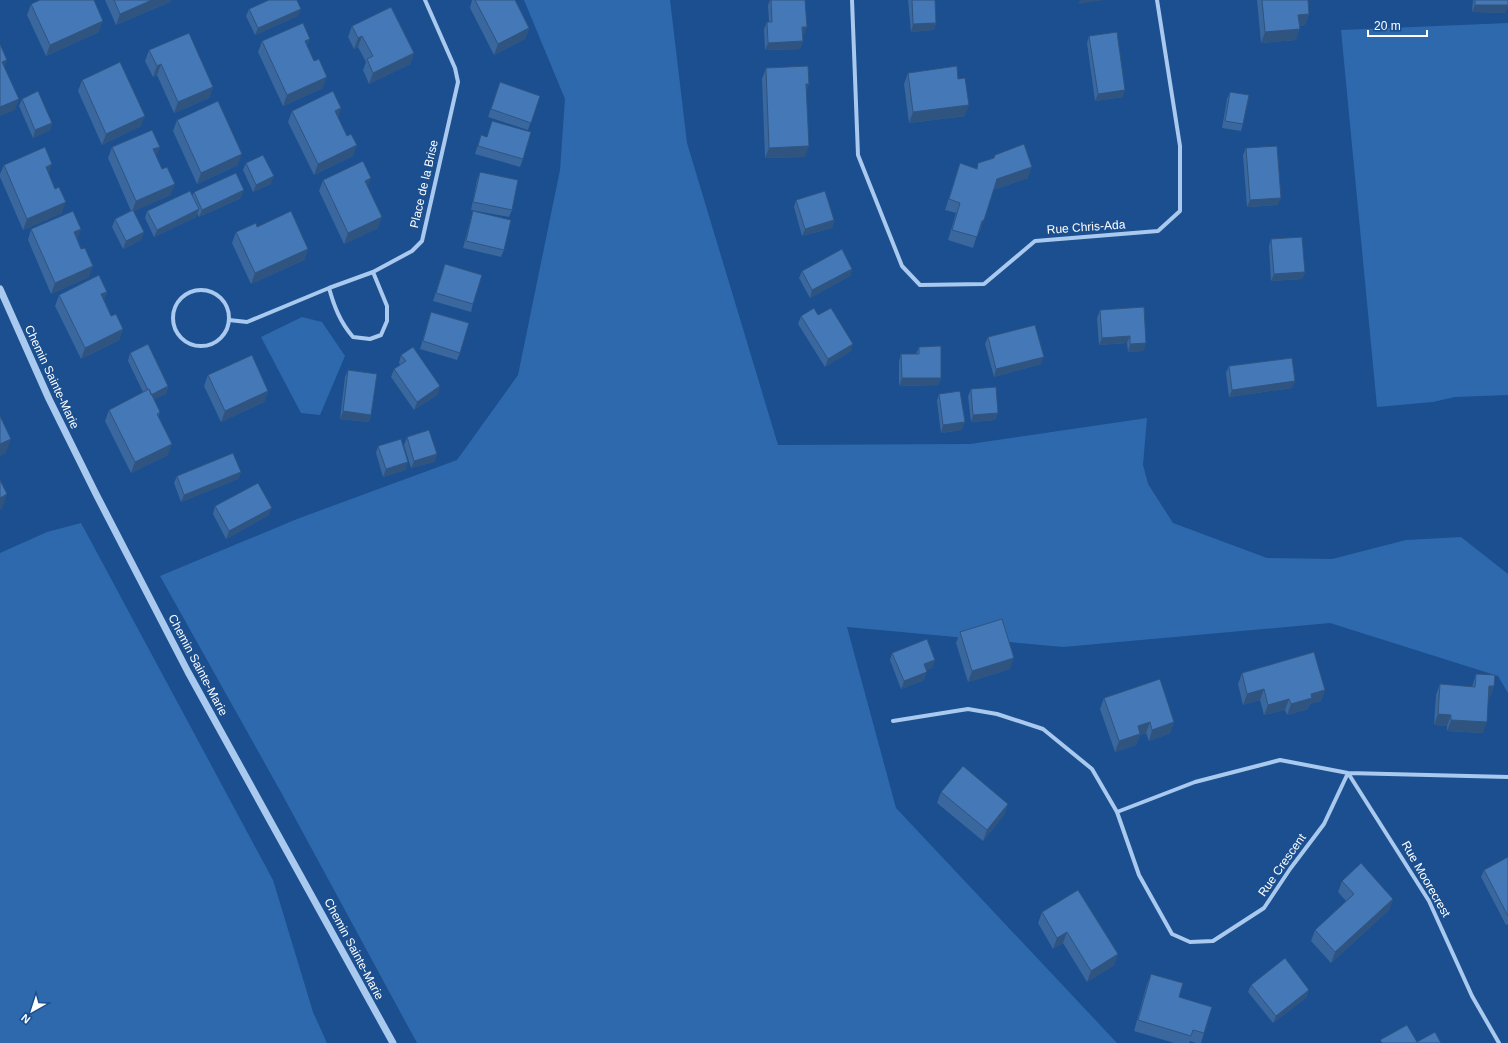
<svg xmlns="http://www.w3.org/2000/svg" width="1508" height="1043" viewBox="0 0 1508 1043" font-family="Helvetica,sans-serif">
	<rect width="100%" height="100%" fill="#1b4f8f"/>
	<path fill="#2e69ad" d="M524,0h146l17,143 91,302 192,-1 177,-26 -4,47 5,19 25,39 94,35 65,1 74,-19 55,-3 47,37v119l-10,-17 -168,-53 -267,24 -216,-20 49,181 221,235h-700l-135,-249 -122,-218 137,-57 160,-59 61,-85 42,-205 5,-71z
		M1508,23v372l-53,2 -22,5 -56,5 -36,-377z
		M302,317l20,5 23,34 -25,59 -19,-2 -40,-76z
		M81,523l192,357 40,132 14,31h-327v-490l47,-21z"/>
	<g fill="none" stroke-linecap="round" stroke-linejoin="round">
		<path stroke="#a9c9ee" stroke-width="4" d="M852,0l6,155 44,111 18,19 64,-1 51,-43 123,-10 22,-20v-65l-23,-146
			M329,288c5,18 11,34 24,49l17,2 11,-4 6,-14v-15l-14,-34
			M173 318a28 28 0 1 1 56 0a28 28 0 1 1-56 0Z
			M229,320l18,2 82,-34 44,-16 39,-21 10,-10 36,-159 -3,-14 -30,-68
			M893,721l75,-12 29,5 46,15 49,40 25,43
			M1348,773l-24,51 -34,45 -26,39 -51,33 -23,1 -18,-8 -33,-59 -22,-63 78,-30 85,-22 68,13 160,4
			M1348,773l81,128 43,95 27,47"/>
		<path stroke="#a9c9ee" stroke-width="7" d="M0,289l49,110 47,95 92,178 205,371"/>
	</g>
	<path fill="#3a679d" d="M105,0h66l-1,2 -54,23z
		M472,0h43l14,28 -4,11 -31,16 -24,-47z
		M770,0h35l-1,35h-1v6l-3,8 -35,1 -1,-21 3,-7h2l-1,-17z
		M908,0h27l1,23 -2,7 -23,2z
		M1257,0h51l1,14 -4,11 -6,1 -3,14 -35,3z
		M1473,0h35v5l-3,8 -33,-1z
		M31,4l68,28 -53,24 -19,-41z
		M249,9l49,7 -43,19 -9,-19z
		M352,26l62,27 -4,11 -41,20 -6,-14 3,-8 -8,-15 -4,2 -6,-12z
		M1089,36l34,61 -28,4 -8,-58z
		M262,41l45,6 16,41 -40,18 -25,-54z
		M149,50l64,37 -4,11 -35,15 -17,-38 -4,2 -8,-16z
		M766,68l43,16 -3,7 -1,66 -40,1 -3,-79z
		M908,73l50,6 7,37 -56,7 -5,-39z
		M82,80l59,46 -39,19 -24,-54z
		M500,82l40,14 -12,34 -40,-13z
		M1230,92l13,32 -2,7 -19,-3 5,-29z
		M22,99l30,24 -2,7 -17,8 -14,-32z
		M341,108l-3,9 15,39 -39,19 -26,-53 4,-11z
		M177,120l61,45 -41,19 -24,-53z
		M492,121l31,38 -3,8 -45,-13 6,-19 6,2z
		M112,147h48l-4,8 15,40 -38,16 11,21 -3,8 -18,9 -11,-22 3,-8 16,-8 -23,-53z
		M1246,148l32,57 -31,2 -4,-52z
		M246,163l25,21 -18,8 -10,-22z
		M960,163l16,6 52,9 -35,12 -13,41 -2,1 -5,16 -25,-8 8,-27 -11,-3z
		M4,165l45,9 13,39 -39,17 -23,-53v-3z
		M480,172l32,38 -3,7 -38,-7 6,-30z
		M323,180l45,7 10,41 -34,16 -25,-53z
		M194,192l47,6 -42,19 -2,-4 -1,4 -42,20 -9,-19 2,-7 45,-15z
		M796,200l38,20 -2,8 -30,8 -8,-29z
		M473,211l31,39 -3,7 -38,-9 8,-30z
		M31,229h50l-4,10 12,38 -38,17 -23,-54z
		M236,232l72,17 -4,11 -53,24 -19,-41z
		M1271,239l34,33 -3,7 -31,2 -2,-35z
		M445,264l28,40 -2,8 -38,-11z
		M852,269l-2,7 -40,22 -11,-20 3,-7z
		M107,292l-3,8 7,16 12,13 -4,11 -38,19 -26,-53 4,-11z
		M1144,307v44l-16,1 -1,-9 -28,2 -2,-27 3,-8z
		M431,312l29,41 -3,7 -37,-11z
		M818,315l33,36 -26,16 -27,-43 3,-8z
		M988,337l53,27 -47,13 -9,-33z
		M919,347l22,31 -3,7 -39,1v-25l2,-7h15z
		M130,353l38,33 -2,8 -12,5 6,13 -2,5 10,38 -37,18 -26,-52 4,-11 34,-18 -15,-31z
		M401,355l37,39 -24,16 -23,-33 3,-8 6,-4 -1,-2z
		M1229,366l66,15 -3,7 -63,9 -3,-24z
		M348,370l23,45 -2,7 -29,-3 5,-42z
		M208,375l60,16 -4,11 -43,20 -17,-36z
		M971,389l27,24 -3,7 -24,2 -3,-26z
		M939,394l23,36 -21,3 -4,-32z
		M407,437l30,17 -3,8 -23,6 -7,-23z
		M378,446l28,24 -23,7 -7,-24z
		M241,472l-3,7 -57,23 -7,-19 3,-7z
		M215,506l54,9 -43,24 -13,-25z
		M960,632l50,37 -42,13 -12,-39z
		M892,653l41,14 -7,3 -2,10 -23,9 -11,-29z
		M1242,673l83,17 -4,11 -11,3 -2,5 -21,6 -2,-5 -21,5 -4,-15 -17,5 -5,-21z
		M1476,674l18,12 -4,11h-2l-5,36 -36,-2v-5l-13,-1 2,-30 4,-11 32,3z
		M1104,698l70,24 -4,11 -21,8 -3,-8 -6,2 -4,10 -21,7 -15,-43z
		M941,792l67,12 -4,11 -21,26 -46,-38z
		M1508,857v67l-2,1 -25,-48 3,-7z
		M1342,881l51,18 -4,11 -58,53 -20,-22 4,-11 31,-29 -8,-9z
		M1042,912l76,42 -4,11 -27,17 -24,-39 -10,6 -15,-26z
		M1151,974l28,23 25,36 -3,10h-5l-6,-2 -1,2h-15l-40,-12 13,-47z
		M1251,985l56,12 -34,26 -25,-31z"/>
	<path fill="#305480" d="M152,0h19l-1,2 -54,23 4,-11z
		M1080,0h25l-27,4z
		M1475,5h33l-3,8 -33,-1z
		M301,9l-3,7 -43,19 3,-7z
		M1309,14l-4,11 -11,1 4,-11z
		M103,21l-4,11 -53,24 4,-11z
		M936,23l-2,7 -23,2 2,-8z
		M802,27h5l-3,8h-4z
		M529,28l-4,11 -31,16 4,-11z
		M1300,29l-4,11 -35,3 4,-11z
		M362,36l-4,11 -4,2 4,-11z
		M310,39l-4,11 -1,-9z
		M803,41l-3,8 -35,1 3,-7z
		M414,53l-4,11 -41,20 4,-11z
		M7,60l-4,11 -1,-9z
		M161,64l-4,11 -4,2 4,-11z
		M327,77l-4,11 -40,18 4,-11z
		M806,84h3l-4,11z
		M213,87l-4,11 -35,15 4,-11z
		M1125,90l-2,7 -28,4 3,-7z
		M19,99l-4,11 -15,6v-9z
		M969,105l-4,11 -56,7 4,-11z
		M341,108l-4,11 -2,-8z
		M145,116l-4,10 -39,19 4,-11z
		M52,123l-2,7 -17,8 2,-8z
		M357,145l-4,11 -39,19 4,-11z
		M809,146l-4,11 -40,1 4,-10z
		M160,147l-4,10 -3,-8z
		M242,154l-4,11 -41,19 4,-11z
		M52,164l-4,11 -2,-8z
		M1032,167l-4,11 -35,12 4,-11z
		M274,176l-3,8 -18,8 3,-7z
		M371,178l-4,11 -2,-8z
		M175,184l-4,11 -39,17 4,-11z
		M244,190l-3,8 -42,19 3,-7z
		M1281,198l-3,7 -31,2 3,-7z
		M66,202l-4,11 -39,17 4,-11z
		M199,209l-3,8 -42,20 3,-7z
		M382,217l-4,11 -34,16 4,-11z
		M834,220l-2,8 -30,8 3,-7z
		M984,220l-4,11 -2,1 4,-11z
		M81,229l-4,11 -3,-8z
		M144,232l-3,8 -18,9 3,-8z
		M308,249l-4,11 -53,24 4,-11z
		M93,266l-4,11 -38,17 4,-11z
		M852,269l-2,7 -40,22 2,-8z
		M1305,272l-3,7 -31,2 3,-7z
		M107,292l-4,11 -2,-9z
		M123,329l-4,11 -38,19 4,-11z
		M1130,336l-3,7 -28,2 3,-7z
		M1146,343l-2,8 -16,1 2,-8z
		M853,344l-2,7 -26,16 3,-8z
		M1044,357l-3,7 -47,13 2,-8z
		M902,378h39l-3,7 -39,1z
		M1295,381l-3,7 -63,9 3,-7z
		M168,386l-2,8 -18,8 3,-7z
		M440,386l-2,8 -24,16 3,-8z
		M268,391l-4,11 -43,20 4,-11z
		M343,411l28,4 -2,7 -29,-3z
		M998,413l-3,7 -24,2 2,-7z
		M965,422l-3,8 -21,3 2,-8z
		M11,439l-5,14 -6,3v-12z
		M172,444l-4,11 -37,18 4,-11z
		M437,454l-3,8 -23,6 3,-7z
		M408,462l-2,8 -23,7 3,-8z
		M241,472l-3,7 -57,23 3,-7z
		M7,494l-5,15 -2,1v-12z
		M272,508l-3,7 -43,24 3,-8z
		M1014,658l-4,11 -42,13 4,-11z
		M935,660l-2,7 -12,5 3,-8z
		M927,672l-3,8 -23,9 3,-8z
		M1489,686h5l-4,11h-5z
		M1264,689l-4,11 -17,5 4,-11z
		M1325,690l-4,11 -11,3 -2,5 -21,6 4,-11 20,-10z
		M1289,699l-4,11 -21,5 4,-10z
		M1438,714l13,1 -4,11 -13,-1z
		M1451,720l36,2 -4,11 -36,-2z
		M1150,722l-4,11 -6,2 -4,10 -21,7 4,-11 19,-15z
		M1174,722l-4,11 -21,8 3,-11z
		M1008,804l-4,11 -21,26 4,-11z
		M1393,899l-4,11 -58,53 4,-11z
		M1067,932l-4,11 -10,6 4,-11z
		M1118,954l-4,11 -27,17 4,-11z
		M1309,990l-2,7 -34,26 3,-7z"/>
	<path fill="#4478b7" stroke="#305480" d="M40,0h54l9,21 -53,24 -19,-41z
		M114,0h38l-32,14z
		M269,0h28l4,9 -43,19 -9,-19z
		M475,0h40l14,28 -31,16z
		M771,0h34l2,27h-5l1,14 -35,2 -1,-21h5z
		M912,0h23l1,23 -23,1z
		M1262,0h46l1,14 -11,1 2,14 -35,3z
		M1475,0h33v5h-33z
		M391,7l23,46 -41,20 -6,-14 6,-3 -11,-20 -4,2 -6,-12z
		M303,23l7,16 -5,2 9,20 5,-2 8,18 -40,18 -25,-54z
		M1117,32l8,58 -27,4 -9,-58z
		M189,33l24,54 -35,15 -17,-38 -4,2 -8,-16z
		M0,44l7,16 -5,2 17,37 -19,8z
		M120,62l25,54 -39,18 -24,-54z
		M808,66l1,18h-3l3,62 -40,2 -3,-80z
		M957,66l1,13 7,-1 4,27 -56,7 -5,-39z
		M500,82l40,14 -9,27 -40,-14z
		M38,91l14,32 -17,7 -13,-31z
		M333,91l8,17 -6,3 12,25 4,-2 6,11 -39,19 -26,-53z
		M1230,92l19,3 -6,29 -18,-3z
		M218,101l24,53 -41,19 -24,-53z
		M492,121l39,11 -8,27 -45,-13 3,-11 6,2z
		M152,130l8,17 -7,2 9,20 5,-2 8,17 -39,17 -24,-54z
		M1024,144l8,23 -35,12 -13,41 -2,1 -5,16 -25,-7 8,-27 -11,-4 11,-36 17,6 1,-6 16,-5 1,-3z
		M1277,146l4,52 -31,2 -4,-52z
		M45,147l7,17 -6,3 9,22 4,-2 7,15 -39,17 -23,-54z
		M263,155l11,21 -18,9 -10,-22z
		M363,161l8,17 -6,3 17,36 -34,16 -25,-53z
		M480,172l38,8 -6,30 -39,-8z
		M236,173l8,17 -42,20 -8,-18z
		M190,191l9,18 -42,21 -10,-19z
		M825,191l9,29 -29,9 -9,-29z
		M133,210l11,22 -18,9 -11,-22z
		M73,211l8,18 -7,3 7,17 4,-1 8,18 -38,17 -24,-54z
		M291,211l17,38 -53,24 -19,-41 20,-9 1,4z
		M473,211l38,9 -7,30 -38,-9z
		M1302,237l3,35 -31,2 -3,-35z
		M842,249l10,20 -40,21 -10,-19z
		M445,264l37,11 -9,29 -37,-11z
		M99,275l8,17 -6,2 10,22 5,-2 7,15 -38,19 -26,-53z
		M1144,307l2,36 -16,1v-8l-28,2 -2,-28z
		M814,308l4,7 13,-7 22,36 -25,15 -27,-43z
		M431,312l38,11 -9,30 -37,-12z
		M1035,325l9,32 -48,12 -8,-32z
		M148,344l20,42 -17,9 -2,-6 -1,1 -18,-37z
		M941,346v32h-39l-1,-24h18v-7z
		M413,347l27,39 -23,16 -23,-33 12,-8 -5,-6z
		M252,355l16,36 -43,20 -17,-36z
		M1292,358l3,23 -63,9 -3,-24z
		M348,370l29,4 -6,41 -28,-4z
		M996,387l2,26 -25,2 -2,-26z
		M149,389l11,23 -3,2 15,30 -37,18 -26,-52z
		M960,391l5,31 -22,3 -4,-31z
		M0,416l11,23 -11,5z
		M429,430l8,24 -23,7 -7,-24z
		M401,439l7,23 -22,7 -8,-23z
		M233,453l8,19 -57,23 -7,-19z
		M0,480l7,14 -7,4z
		M258,483l14,25 -43,23 -14,-25z
		M1002,619l12,39 -42,13 -12,-39z
		M927,639l8,21 -11,4 3,8 -23,9 -12,-28z
		M1314,652l11,38 -14,4 1,4 -21,6 -2,-5 -21,6 -4,-16 -17,5 -5,-21z
		M1476,674l19,1 -1,11h-5l-2,36 -36,-2v-5l-13,-1 2,-30 35,3z
		M1160,679l14,43 -22,8 -2,-8 -12,4 2,8 -21,7 -15,-43z
		M963,766l45,38 -21,26 -46,-38z
		M1508,857v59l-24,-46z
		M1361,863l32,36 -58,53 -20,-22 39,-36 -12,-13z
		M1078,890l40,64 -27,17 -24,-39 -10,6 -15,-26z
		M1285,958l24,32 -33,26 -25,-31z
		M1151,974l32,9 -4,14 33,10 -8,26 -11,-3 -2,6 -53,-16z
		M1407,1025l10,17 18,-10 6,11h-59l-2,-3z"/>
	<g text-anchor="middle" dominant-baseline="central" stroke-width="3" stroke-linejoin="round" paint-order="stroke">
		<g font-size="12" fill="#fff" stroke="#1b4f8f">
			<text transform="translate(424 184) rotate(-77)">Place de la Brise</text>
			<text transform="translate(1086 227) rotate(-4)">Rue Chris-Ada</text>
			<text transform="translate(52 377) rotate(65)">Chemin Sainte-Marie</text>
			<text transform="translate(198 665) rotate(62)">Chemin Sainte-Marie</text>
			<text transform="translate(1282 865) rotate(-55)">Rue Crescent</text>
			<text transform="translate(1426 879) rotate(60)">Rue Moorecrest</text>
			<text transform="translate(354 949) rotate(62)">Chemin Sainte-Marie</text>
		</g>
	</g>
	<g transform="translate(32 1011) rotate(219)" stroke="#1b4f8f" stroke-width="3" paint-order="stroke">
	<path d="M0-3L7 15L0 10L-7 15Z" fill="#ffffff"/>
	<text y="-6" font-size="11" font-weight="bold" text-anchor="middle" fill="#ffffff">N</text>
	</g>
	<path d="M1368 30v6h59v-6" fill="none" stroke="#ffffff" stroke-width="2"/>
	<text x="1374" y="30" font-size="12" fill="#ffffff" stroke="#1b4f8f" stroke-width="3" paint-order="stroke">20 m</text>
</svg>
